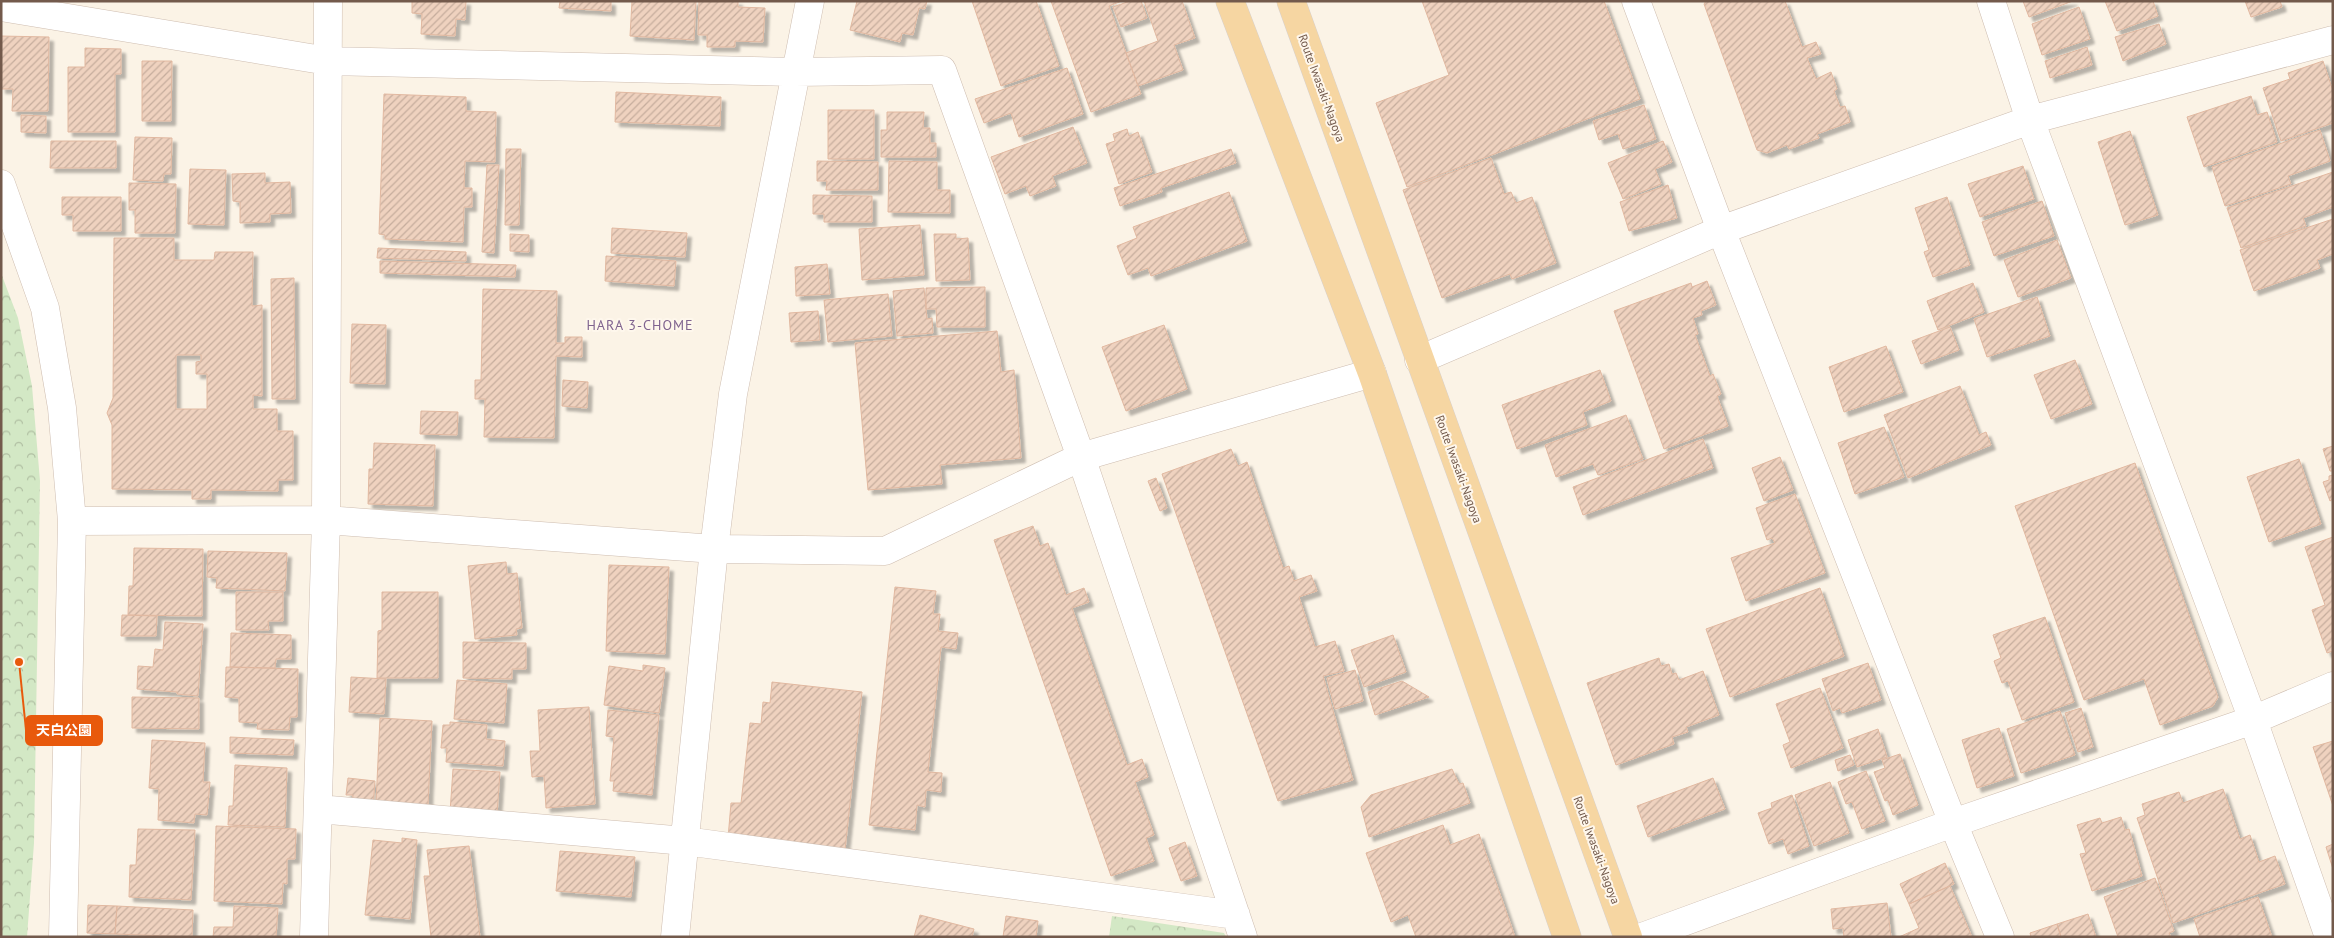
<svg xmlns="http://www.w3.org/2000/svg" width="2334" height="938" viewBox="0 0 2334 938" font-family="'PT Sans','Noto Sans JP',sans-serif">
	<defs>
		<pattern id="forest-crowns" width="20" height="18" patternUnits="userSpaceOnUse" patternTransform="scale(1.25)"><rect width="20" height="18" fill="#d3e8c5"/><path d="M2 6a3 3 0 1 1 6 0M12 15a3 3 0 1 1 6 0" fill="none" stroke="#b0bfa2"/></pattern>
		<pattern id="building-hatch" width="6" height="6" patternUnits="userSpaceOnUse" patternTransform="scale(1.25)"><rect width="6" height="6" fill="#efd2bf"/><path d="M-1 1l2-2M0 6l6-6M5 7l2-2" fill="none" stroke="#c6ad9d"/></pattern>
		<filter id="shadow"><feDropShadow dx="4.5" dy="4.5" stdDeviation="1" flood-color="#0004"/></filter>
	</defs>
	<rect width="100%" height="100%" fill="#fbf3e6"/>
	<path fill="url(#forest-crowns)" d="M1,273l17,45 14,68 8,95 -6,362 -7,94h-26z
		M1112,916l112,17 2,4h-117z"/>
	<path fill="url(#building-hatch)" stroke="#e1b8a0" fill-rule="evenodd" filter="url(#shadow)" d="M412,1h54l-1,19 -9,-1 -1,17 -34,-2 1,-20 -10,-1z
		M560,1h51v10l-52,-3z
		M632,1h64l-2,39 -64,-4z
		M699,1h39v6l27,1 -2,34 -28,-1v6h-28v-12h-9z
		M857,1h70l-2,8 -6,-1 -6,27 -11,-2 -2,9 -50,-12z
		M972,1h64l23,65 -58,20z
		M1051,1h71l-13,5 32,88 -50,18z
		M1130,1h11l6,17 -26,9 -8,-20z
		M1144,1h38l13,37 -21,7 9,25 -45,16 -12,-33 32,-12z
		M1422,1h182l36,98 -233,88 -31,-84 73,-28z
		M1706,1h79l17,46 14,-5 5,12 -14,4 9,21 15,-7 6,17 -3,2 6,16 5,-1 5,16 -33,12 2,4 -30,11 -2,-4 -20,8 -10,-3 -53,-146z
		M2023,1h50l-44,16z
		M2105,1h48l5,15 -41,15z
		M2245,1h35l2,6 -31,10z
		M2079,7l11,32 -48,16 -10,-31z
		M2159,24l7,20 -43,17 -8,-24z
		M1,36l48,1 -1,74h-36l1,-22h-12z
		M2087,47l5,18 -42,13 -5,-17z
		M85,48l36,1v25h-6v58h-47v-65h17z
		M142,61h30l-1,60h-29z
		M2323,61l10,30v32l-52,18 -18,-53 27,-9 -2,-6z
		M1067,68l16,46 -64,23 -8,-24 -27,10 -9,-24z
		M616,92l105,5 -1,29 -105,-4z
		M384,94l82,3v14l30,1 -1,50 -30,-1 -1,27h8v19h-8l-1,35 -78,-3v-4l-6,-1z
		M2251,96l6,19 10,-3 10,30 -73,25 -17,-50z
		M1644,105l12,34 -33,10 -5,-15 -19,6 -6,-19z
		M828,110h46v49h-46z
		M887,112h37l-1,16h7v15h6v14h-55v-27h6z
		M21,115l25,1v17l-25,-1z
		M1073,127l14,36 -35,13 4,10 -26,10 -4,-10 -21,8 -14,-37z
		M1127,129l2,7 9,-4 14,40 -33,12 -13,-40 9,-3 -2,-7z
		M2320,130l10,31 -42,15 3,8 -66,22 -13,-39z
		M2130,131l28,84 -33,10 -27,-83z
		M135,137l37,1 -1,36h-7l-1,7 -30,-1z
		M51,141h65v27h-66z
		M1663,141l9,21 -17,7 6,15 -38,15 -15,-36z
		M506,149h15l-2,76h-14z
		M1231,149l5,14 -75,25 1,4 -42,14 -6,-18z
		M1491,158l13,36 7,-2 5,11 16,-6 24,66 -44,16 -2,-5 -68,24 -39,-108z
		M817,161l61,1v28h-52l1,-9h-10z
		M889,161l48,1v28h13v23l-62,-1z
		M487,165h12l-5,88 -12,-1z
		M2023,166l11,33 -54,18 -12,-33z
		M190,169l36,1 -2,55 -36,-1z
		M2333,172v35l-30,11 3,8 -65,22 -14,-40z
		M265,173v10l25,-1 1,31 -21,1v8l-30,1v-21l-7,-1 -1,-27z
		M129,183l47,1 -1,49h-40v-23h-6z
		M1668,185l9,33 -48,13 -9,-29z
		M1229,192l18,49 -96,35 -3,-8 -20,7 -11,-29 20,-8 -4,-11z
		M813,195l59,1v26h-48v-8h-11z
		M62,197h59v34h-48v-16h-11z
		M1947,197l23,68 -37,12 -9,-25 5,-2 -14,-42z
		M2042,201l12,35 -60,20 -12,-34z
		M2333,219v35l-16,6 3,8 -66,23 -14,-41z
		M920,225l4,50 -62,5 -3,-51z
		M612,228l75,5 -2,24 -74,-4z
		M510,234l19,1v17l-19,-1z
		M934,234h22v5l12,-1 2,42 -34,1z
		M114,238h60v22h40l1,-8h38l-1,54 10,-1v91l-9,-1v14h24v22h16v49h-15v11l-67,-1v9h-19v-9l-80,-1v-64l-5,-12 6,-15zM176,355h25v6l-5,1v12h11v35h-31z
		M2057,240l14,38 -53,19 -14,-37z
		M378,248l88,4v9l-89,-3z
		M606,256l70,5 -2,25 -69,-5z
		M380,261l136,4 -1,12 -135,-4z
		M827,264l3,30 -34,2 -1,-29z
		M294,278l1,121h-23l-1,-120z
		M1707,281l9,24 -15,6 1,4 -9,3 5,16 -3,1 15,41 3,-2 8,20 -4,2 11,30 -64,23 -50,-138 77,-28 1,4z
		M1973,283l11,29 -46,18 -11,-29z
		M985,287v40h-48l-1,-18h-10v-21z
		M924,288l3,31 5,-1 1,15 -36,3 -4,-45z
		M483,289l74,2 -1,52h9v-6h17v20l-26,-1 -2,82 -70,-1 1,-38h-10v-19h6z
		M888,294l4,42 -64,6 -4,-42z
		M2037,297l13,39 -63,21 -13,-38z
		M818,311l2,29 -29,2 -2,-29z
		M352,324l34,1 -1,59 -35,-1z
		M1164,325l23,64 -61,22 -24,-64z
		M1950,327l9,23 -38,14 -9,-23z
		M997,331l4,41 13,-2 7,88 -81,7 2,19 -74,6 -13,-147z
		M1886,346l17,46 -59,20 -15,-45z
		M2075,360l17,44 -41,15 -17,-44z
		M1600,370l11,31 -28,11 4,13 -70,24 -15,-44z
		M563,380l25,2 -1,26 -25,-2z
		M1960,386l19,49 7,-3 5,13 -83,33 -24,-63z
		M421,411l37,1 -1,23 -37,-1z
		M1626,415l17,44 -45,16 -5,-11 -37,13 -11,-32z
		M1884,427l20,50 -49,17 -17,-51z
		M1703,439l10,29 -130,47 -10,-28z
		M374,443l61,2 -2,61 -65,-2 1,-35h4z
		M2333,446v25h-3l-7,-22z
		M1231,449l7,17 9,-4 36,106 6,-2 5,15 17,-6 6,16 -18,6 16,50 20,-6 9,30 -21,5 30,104 -75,21 -116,-327z
		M1780,457l13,33 -29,11 -12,-33z
		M2299,459l22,65 -52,18 -22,-65z
		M2135,463l83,234 -5,9 -53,19 -16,-46 -60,21 -69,-194z
		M2333,475v24l-3,2 -7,-19 6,-2v-4z
		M1156,478l11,30 -7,3 -12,-30z
		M1795,494l30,79 -79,28 -15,-43 44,-15 -3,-5 -5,2 -11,-32z
		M1033,526l7,20 8,-3 18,52 18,-7 5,14 -17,6 55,157 15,-6 6,18 -13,5 19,53 -8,3 8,23 -43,15 -117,-336z
		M2333,537v114l-6,2 -15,-43 13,-5 -20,-58z
		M134,548l69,1 -1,67 -74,-1 1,-29h4z
		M208,551l79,2 -2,38 -69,-3 1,-10 -10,-1z
		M506,562l1,12 10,-1 5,55 -6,1 1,6 -42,4 -7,-73z
		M609,565l60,2 -4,87 -59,-3z
		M895,587l41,4 -3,23h7l-2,17 20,2 -2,16 -15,-2 -13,125 14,1 -1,19 -15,-2 -1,17 -8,-2 -2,25 -46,-5z
		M1820,588l24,68 -114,41 -24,-68z
		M236,592h47v29h-15l1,9h-33z
		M382,592h56v86h-61l1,-47 4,-1z
		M122,615l35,1 -1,20h-35z
		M2045,617l29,85 -52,18 -14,-39 -6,2 -8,-22 7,-3 -8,-23z
		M165,622l38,2 -5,72 -21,-2v-2l-40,-3 1,-23 15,1 2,-18 8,1z
		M231,633l60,2v24h-15l-1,9 -45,-1z
		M1393,635l13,37 -42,15 -13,-37z
		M463,642l63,1v26h-14v10l-49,-1z
		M1659,658l2,8 8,-2 3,10 4,-1 3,7 24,-9 16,44 -33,12 2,5 -16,5 2,7 -58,21 -29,-82z
		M1868,663l13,37 -39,13 -2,-5 -7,3 -11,-32z
		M643,665l22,3 -6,45 -55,-8 5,-39 34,5z
		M226,667l72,2 -1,48h-7l-1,13 -32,-1 1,-6 -19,-1v-24l-14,-1z
		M1355,670l8,31 -28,8 -8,-31z
		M351,677l35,2 -2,35 -35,-2z
		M457,680l50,4 -3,39 -50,-4z
		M1402,681l27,16 -54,18 -7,-23z
		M772,682l90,10 -17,158 -117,-12 3,-35h10l9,-80 11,1 2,-22 7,1z
		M1820,688l23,60 -52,20 -8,-23 7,-3 -14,-38z
		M132,697l67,1v31l-67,-1z
		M589,707l6,97 -49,4 -2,-32 -12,1 -2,-26h10l-2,-41z
		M2081,708l12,39 -15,5 -13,-39z
		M608,710l51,5 -7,80 -39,-4 1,-10h-4l4,-44 -8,-1z
		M2060,711l15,44 -54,18 -14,-44z
		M380,718l52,3 -4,84 -52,-2z
		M450,722l37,3 -1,14 19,2 -2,25 -57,-4 1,-14h-6l2,-23h7z
		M1999,728l15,48 -37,12 -15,-48z
		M1878,729l9,28 -30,10 -9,-27z
		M230,737l64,3 -1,15 -63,-2z
		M152,740l53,3 -2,39h7l-3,33 -12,-1 -1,9 -36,-3 1,-31 -10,-1z
		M2333,741v65l-20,-59z
		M1900,754l18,51 -25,10 -5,-15 -3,1 -11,-29 11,-4 -3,-8z
		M1850,755l4,10 -16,6 -3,-11z
		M235,765l52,3 -2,59 -57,-2 1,-19h4z
		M453,769l47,3 -3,43 -47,-3z
		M1452,769l7,15 4,-1 7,20 -101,34 -8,-30 10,-12z
		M1866,771l19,50 -23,8 -10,-27 -6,2 -8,-22z
		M348,778l27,3 -2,27 -21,-2 1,-11h-7z
		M1713,778l12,31 -77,28 -11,-31z
		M1830,782l19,51 -35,13 -19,-51z
		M2223,789l17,50 10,-4 9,27 16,-6 10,28 -112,39 -36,-105 8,-3 -3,-11 37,-12 4,11z
		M1792,795l17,51 -21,8 -5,-15 -14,5 -11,-31 14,-5 -1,-5z
		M2121,817l4,13 4,-1 13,47 -50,15 -12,-37 6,-1 -9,-28 23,-7 2,5z
		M1443,825l7,20 29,-11 36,103h-99l-8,-22 -17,7 -25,-69z
		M216,826l80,3 -1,30h-8v25l-4,-1 -1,21 -68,-3z
		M138,829l57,1 -4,70 -62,-3 1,-32h6z
		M402,838l15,2 -7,79 -45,-4 8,-75 29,3z
		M1185,842l12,34 -16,5 -12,-33z
		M2333,844v25l-7,-22z
		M469,846l11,91h-49l-7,-61h6l-3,-26z
		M560,851l75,6 -4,40 -75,-6z
		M1945,863l9,21 -45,20 -9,-20z
		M2155,878l19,53 -5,2 2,4h-53l-14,-40z
		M1950,886l22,51h-73l20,-9 -10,-24z
		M2258,897l14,40h-72l-6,-18z
		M1887,903l4,34h-47l-1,-9 -10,1 -2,-20z
		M88,905l29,1 -2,28 -28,-1z
		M117,906l76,4 -1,27 -77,-3z
		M234,906l44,2 -2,29h-63l1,-10h19z
		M2088,914l8,23h-35l-4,-13z
		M920,915l54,14 -2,8h-58z
		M1006,916l32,5 -2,16h-33z
		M2057,924l4,13h-30l-1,-4z"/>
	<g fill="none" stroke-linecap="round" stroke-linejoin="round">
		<g stroke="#cebdb0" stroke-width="29">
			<path id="minor" d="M1636,1l85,229 232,593 47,114
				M1991,1l39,119 223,600 76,217
				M1,7l327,54 467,11 147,-2 139,387 162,480
				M1,184l44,124 17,100 10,113 -9,416
				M1419,360l302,-130 309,-110 303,-80
				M72,521l254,-1 388,29 171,2 196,-94 291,-84
				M318,809l367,32 551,74
				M314,937l12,-417 2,-519
				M675,937l39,-388 19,-155 77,-393
				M1642,937l311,-114 300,-103 80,-34"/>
		</g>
		<g stroke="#d8d1cd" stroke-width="29">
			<path id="major" d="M1230,1l142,372 195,564
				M1291,1l337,936"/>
		</g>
		<use href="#minor" stroke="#fff" stroke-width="28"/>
		<use href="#major" stroke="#f6d6a2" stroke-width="28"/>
	</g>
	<g text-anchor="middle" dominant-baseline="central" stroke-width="4" stroke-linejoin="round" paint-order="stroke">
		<g font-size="12" fill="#735a4c" stroke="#fef7ec">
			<text transform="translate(1322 88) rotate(70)">Route Iwasaki-Nagoya</text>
			<text transform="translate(1459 469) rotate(70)">Route Iwasaki-Nagoya</text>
			<text transform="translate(1597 850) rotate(70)">Route Iwasaki-Nagoya</text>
		</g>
		<g font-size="14" letter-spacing="1" fill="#80648f" stroke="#fef7ec">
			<text x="640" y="325">HARA 3-CHOME</text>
		</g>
	</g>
	<path fill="none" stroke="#e8590c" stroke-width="2" d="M19 662L26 730"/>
	<circle fill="#e8590c" stroke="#fef7ec" stroke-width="2" cx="19" cy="662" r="5"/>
	<rect fill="#e8590c" stroke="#e8590c" stroke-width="2" x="26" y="716" width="76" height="29" rx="5"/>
	<g font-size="14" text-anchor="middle" font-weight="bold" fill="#fff">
		<text x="64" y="735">天白公園</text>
	</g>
	<rect width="2334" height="938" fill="none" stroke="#735a4c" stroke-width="5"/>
</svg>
